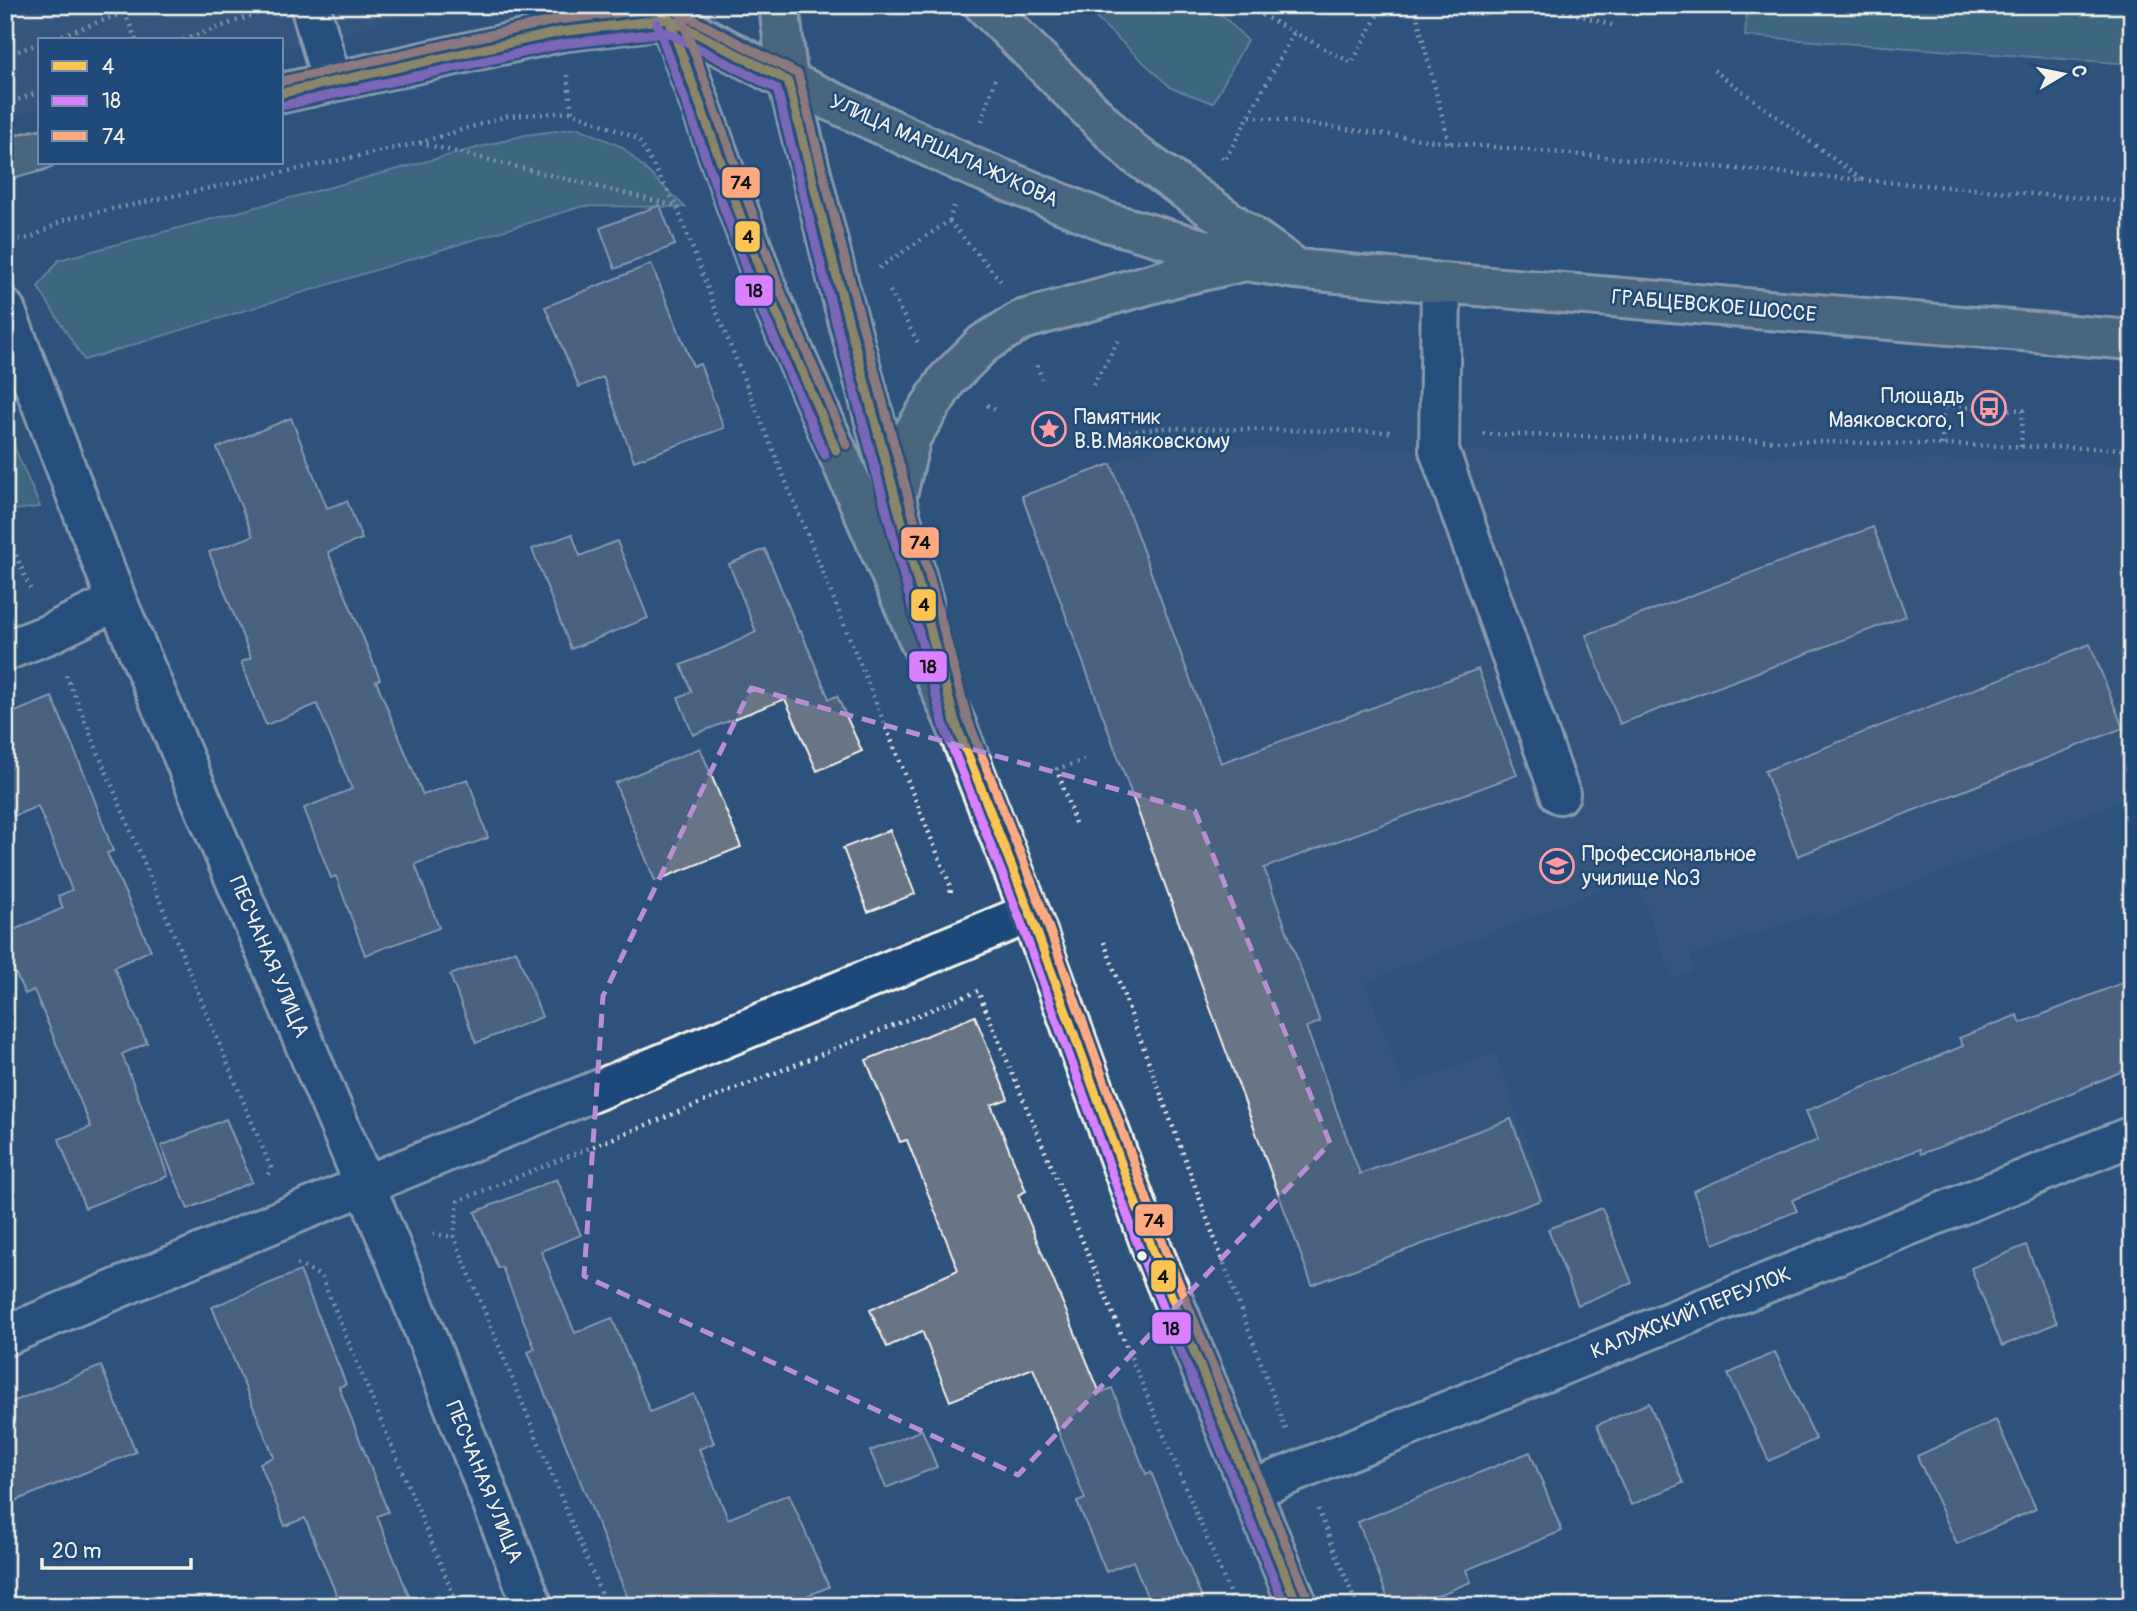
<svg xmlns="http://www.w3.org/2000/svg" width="2137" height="1611" viewBox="0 0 2137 1611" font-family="Pangolin,sans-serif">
	<rect width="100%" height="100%" fill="#2d527c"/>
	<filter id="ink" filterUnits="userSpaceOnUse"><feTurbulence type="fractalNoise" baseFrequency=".0143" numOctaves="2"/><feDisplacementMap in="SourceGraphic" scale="14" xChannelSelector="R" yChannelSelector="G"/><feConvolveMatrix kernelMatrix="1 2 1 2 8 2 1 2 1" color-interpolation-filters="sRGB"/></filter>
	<g filter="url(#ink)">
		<path fill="#3e5c7f" d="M5,5h430l-76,24 -77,20v-9h-242v69l-35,8z
			M1161,445l971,19v332l-312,125 -7,-7 -122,41 1,16 -19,8 -38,-103 -270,106 38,103 92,-32 53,147 -236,85 -290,-789z"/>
		<path fill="#517e86" stroke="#a2b8b7" stroke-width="2" d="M1082,5h141l-4,7 28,28 -34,63 -42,-15z
			M1747,5h385v59l-387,-28z
			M579,128l43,19 63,60 -102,-1 -499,154 -46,-73 21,-27 466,-125z
			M5,425l35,82 -35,4z"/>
		<path fill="#677486" stroke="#f4f1e8" stroke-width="2" d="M660,205l15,40 -60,24 -15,-41z
			M651,264l42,102 7,-2 24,64 -90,33 -31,-84 -24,10 -34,-80z
			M291,418l36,90 20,-7 15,38 -34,13 52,127 -4,2 47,114 45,-16 20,59 -73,26 24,64 -74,27 -29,-79 -5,2 -27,-70 48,-19 -35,-85 -51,21 -25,-63 10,-4 -42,-106 44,-16 -36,-88z
			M1111,464l110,299 257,-94 39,106 -253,93 56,154 -14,5 54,147 151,-55 30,81 -229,85 -290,-789z
			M1873,527l33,89 -286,108 -34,-89z
			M572,534l8,22 37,-15 31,77 -77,31 -39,-100z
			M765,549l34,83 2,-1 28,68 8,-3 25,55 -45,20 -32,-72 -92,36 -15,-38 14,-5 -11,-27 42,-17 33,-16 -27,-68z
			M2090,644l33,84 -325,128 -33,-85z
			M52,697l37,88 24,66 -6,2 44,97 -37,17 33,76 -25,11 46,122 -83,32 -26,-69 32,-12 -57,-137 -9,4 -20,-43v-17l58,-26 -5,-12 14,-6 -34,-84 -24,10 -9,-23v-77z
			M700,748l41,99 -86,34 -40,-98z
			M890,830l25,64 -47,18 -25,-64z
			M516,950l26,67 -66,26 -26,-68z
			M2132,979v88l-138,59 -73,28 -2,-5 -127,51 5,11 -83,33 -21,-53 125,-51 -12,-29 157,-65 -4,-8 58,-23 4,8z
			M975,1016l33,83 -17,6 35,86 -8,4 82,198 12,-5 34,86 5,-2 54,134h-54l-18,-45 -27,11 -29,-70 8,-3 -52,-131 -83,33 -28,-70 -35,16 -17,-37 88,-40 -51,-130 -7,2 -34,-82z
			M226,1119l26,63 -64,27 -27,-63z
			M557,1179l24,56 -40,16 34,82 37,-15 38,94 44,-18 20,49 -15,6 29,70 61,-25 40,93 -47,19h-151l-103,-254 7,-3 -33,-82 -4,1 -23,-56z
			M1602,1208l30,75 -54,22 -30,-76z
			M2026,1245l31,78 -55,23 -31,-78z
			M300,1271l46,113 -7,3 49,125 -11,4 36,90h-72l-36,-88 -20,8 -25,-63 14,-6 -62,-150z
			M1775,1352l41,87 -47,22 -41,-87z
			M101,1366l35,86 -131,53v-100z
			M1649,1403l34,80 -52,22 -34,-80z
			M1996,1420l40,89 -79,35 -40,-88z
			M922,1430l15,37 -51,21 -16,-37z
			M1530,1452l32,79 -96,39 5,12 -60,24h-20l-33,-84z"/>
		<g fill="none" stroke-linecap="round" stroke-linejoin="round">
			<g stroke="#f4f1e8" stroke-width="44">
				<path id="minor" d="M310,5l22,77
					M1441,283l-2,167 121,344
					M5,309l112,292 274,646 142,359
					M5,651l44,-17 68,-33
					M5,1336l292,-123 733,-300
					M1251,1490l881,-354"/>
			</g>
			<g stroke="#f4f1e8" stroke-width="44">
				<path id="major" d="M779,5l9,76 49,197 86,324
					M984,5l149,148 157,111
					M665,7l104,288 186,427 75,191 123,338 145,355
					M282,93l278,-61 109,-13 119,62 180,84 139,57 138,39 52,8 144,14 691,57
					M5,159l35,-9
					M897,495l14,-58 36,-57 36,-36 39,-24 153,-43 66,-15"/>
			</g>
			<path stroke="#f4f1e8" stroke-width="4.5" stroke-dasharray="2 5" stroke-linecap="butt" d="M1259,5l-3,7 96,51 31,-58
				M1414,5l35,138
				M1543,5l69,20
				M125,12l11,28
				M49,40l96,-35
				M183,40l84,-30
				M5,56l35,-13
				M567,75l5,37
				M5,104l35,-12
				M1250,116l199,27 413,37 -151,-112
				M982,121l13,-42
				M420,143l256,63
				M1221,157l4,3 69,-128
				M1862,180l270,22
				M949,221l52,60
				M5,241l25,-3 36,-19 353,-76 88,-27 65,-4 66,27 39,68 38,101 236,579 -1,10
				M879,268l70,-47 5,-15
				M890,291l29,54
				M1037,365l5,14
				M1093,385l26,-45
				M987,405l10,6
				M1122,433l39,-5 232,4
				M1483,434l649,15
				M1942,445l1,-39 80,4 -2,37
				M5,529l27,64
				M66,675l205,493 -3,7
				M1075,823l-18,-54 27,-9
				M1104,942l182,488
				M433,1234l21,3
				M297,1264l24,12 137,330
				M1318,1509l39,97
				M606,1606l-152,-369 4,-36 520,-210 257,615"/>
			<use href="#minor" stroke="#1f4a7a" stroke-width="38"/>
			<use href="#major" stroke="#6c7e84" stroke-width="38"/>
			<g stroke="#1f4a7a" stroke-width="14">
				<path id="bus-1" d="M669,19l100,276 67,155
					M282,93l278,-61 109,-13 119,62 49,197 118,444 75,191 123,338 145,355"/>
			</g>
			<g stroke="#1f4a7a" stroke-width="14">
				<path id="bus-2" d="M657,23l100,276 68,156
					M285,105l277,-61 105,-12 110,57 48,192 119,445 75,191 123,339 143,350"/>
			</g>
			<g stroke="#1f4a7a" stroke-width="14">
				<path id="bus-3" d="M681,15l99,275 67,155
					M282,81l275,-61 112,-13 129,67 51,201 118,443 75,191 122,338 145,354"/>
			</g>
			<use href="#bus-1" stroke="#fcc553" stroke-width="9"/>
			<use href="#bus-2" stroke="#d880ff" stroke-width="9"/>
			<use href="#bus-3" stroke="#ffa980" stroke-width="9"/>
		</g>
	</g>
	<path d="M0 0H2137V1611H0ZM751,688l444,123 135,332 -312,332 -434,-199 19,-280z" fill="#2d527c" fill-opacity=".55" fill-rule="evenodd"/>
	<path fill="none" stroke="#b88ed4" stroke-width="5" stroke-dasharray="14 9" stroke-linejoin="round" d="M751,688l444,123 135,332 -312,332 -434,-199 19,-280z"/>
	<defs>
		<g id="bus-ring" transform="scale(1.75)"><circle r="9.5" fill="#1f4a7a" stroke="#ff9aa2" stroke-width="1.5"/><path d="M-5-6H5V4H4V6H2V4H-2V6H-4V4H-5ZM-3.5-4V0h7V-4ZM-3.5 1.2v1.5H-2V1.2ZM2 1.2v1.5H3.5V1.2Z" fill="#ff9aa2"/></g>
		<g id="sight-ring" transform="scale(1.75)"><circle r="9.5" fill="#1f4a7a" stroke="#ff9aa2" stroke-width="1.5"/><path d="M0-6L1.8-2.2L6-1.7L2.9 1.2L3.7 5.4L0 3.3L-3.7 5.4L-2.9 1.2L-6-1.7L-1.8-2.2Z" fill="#ff9aa2"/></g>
		<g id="university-ring" transform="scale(1.75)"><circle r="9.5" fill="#1f4a7a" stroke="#ff9aa2" stroke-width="1.5"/><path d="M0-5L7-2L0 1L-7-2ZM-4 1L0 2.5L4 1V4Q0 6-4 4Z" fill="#ff9aa2"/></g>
	</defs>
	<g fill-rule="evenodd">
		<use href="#bus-ring" x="1989" y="408"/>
		<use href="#sight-ring" x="1049" y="429"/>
		<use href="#university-ring" x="1557" y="866"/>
	</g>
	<circle fill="#f4f1e8" stroke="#1f4a7a" stroke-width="2.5" cx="1142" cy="1256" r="6"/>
	<g text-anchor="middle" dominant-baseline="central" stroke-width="5" stroke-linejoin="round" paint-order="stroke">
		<g font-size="21" fill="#f4f1e8" stroke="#1f4a7a">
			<text transform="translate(944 151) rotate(24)">УЛИЦА МАРШАЛА ЖУКОВА</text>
			<text transform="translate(1714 306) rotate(5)">ГРАБЦЕВСКОЕ ШОССЕ</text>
			<text transform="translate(269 957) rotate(67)">ПЕСЧАНАЯ УЛИЦА</text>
			<text transform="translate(1691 1313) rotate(-22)">КАЛУЖСКИЙ ПЕРЕУЛОК</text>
			<text transform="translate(484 1482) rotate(68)">ПЕСЧАНАЯ УЛИЦА</text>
		</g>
		<g font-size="21" fill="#f4f1e8" stroke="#1f4a7a" text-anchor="start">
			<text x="1965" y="396" text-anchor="end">Площадь<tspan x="1965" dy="24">Маяковского, 1</tspan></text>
			<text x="1074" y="417">Памятник<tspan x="1074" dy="24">В.В.Маяковскому</tspan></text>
			<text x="1582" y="854">Профессиональное<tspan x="1582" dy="24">училище №3</tspan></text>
		</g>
	</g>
	<g stroke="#1f4a7a" stroke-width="2.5">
		<rect x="721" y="166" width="40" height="33" rx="7" fill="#ffa980"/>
		<rect x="734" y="220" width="27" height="33" rx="7" fill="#fcc553"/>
		<rect x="734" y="274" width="40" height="33" rx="7" fill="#d880ff"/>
		<rect x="900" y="526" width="40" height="33" rx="7" fill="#ffa980"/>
		<rect x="910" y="588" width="27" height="34" rx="7" fill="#fcc553"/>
		<rect x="908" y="650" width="40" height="33" rx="7" fill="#d880ff"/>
		<rect x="1134" y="1203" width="40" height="34" rx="7" fill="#ffa980"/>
		<rect x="1150" y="1259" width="27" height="34" rx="7" fill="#fcc553"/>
		<rect x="1151" y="1311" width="41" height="34" rx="7" fill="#d880ff"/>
	</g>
	<g font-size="19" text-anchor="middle" font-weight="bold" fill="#111">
		<text x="741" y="189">74</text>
		<text x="748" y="243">4</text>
		<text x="754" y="297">18</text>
		<text x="920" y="549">74</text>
		<text x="924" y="611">4</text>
		<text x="928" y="673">18</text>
		<text x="1154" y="1227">74</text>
		<text x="1163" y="1283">4</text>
		<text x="1171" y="1335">18</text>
	</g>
	<rect width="2137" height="1611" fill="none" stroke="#1f4a7a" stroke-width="28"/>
	<rect x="14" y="14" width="2109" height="1583" fill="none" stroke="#f4f1e8" stroke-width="2.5" filter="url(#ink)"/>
	<rect x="38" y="38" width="245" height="126" fill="#1f4a7a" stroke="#748da6" stroke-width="2"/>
	<rect x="52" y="61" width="35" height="10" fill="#fcc553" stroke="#748da6" stroke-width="2"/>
	<text x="102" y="74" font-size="21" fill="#f4f1e8">4</text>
	<rect x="52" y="96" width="35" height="10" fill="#d880ff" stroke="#748da6" stroke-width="2"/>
	<text x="102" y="108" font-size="21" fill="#f4f1e8">18</text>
	<rect x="52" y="131" width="35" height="10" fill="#ffa980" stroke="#748da6" stroke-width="2"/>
	<text x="102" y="144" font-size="21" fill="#f4f1e8">74</text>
	<g transform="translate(2063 74) rotate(80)" stroke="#1f4a7a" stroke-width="5" paint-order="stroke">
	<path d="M0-5L12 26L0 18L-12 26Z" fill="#f4f1e8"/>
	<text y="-10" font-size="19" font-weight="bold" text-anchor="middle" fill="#f4f1e8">С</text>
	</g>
	<path d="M42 1558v10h149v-10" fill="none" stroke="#f4f1e8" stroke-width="3.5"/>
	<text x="52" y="1558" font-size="21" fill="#f4f1e8" stroke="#1f4a7a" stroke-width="5" paint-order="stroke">20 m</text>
</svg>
